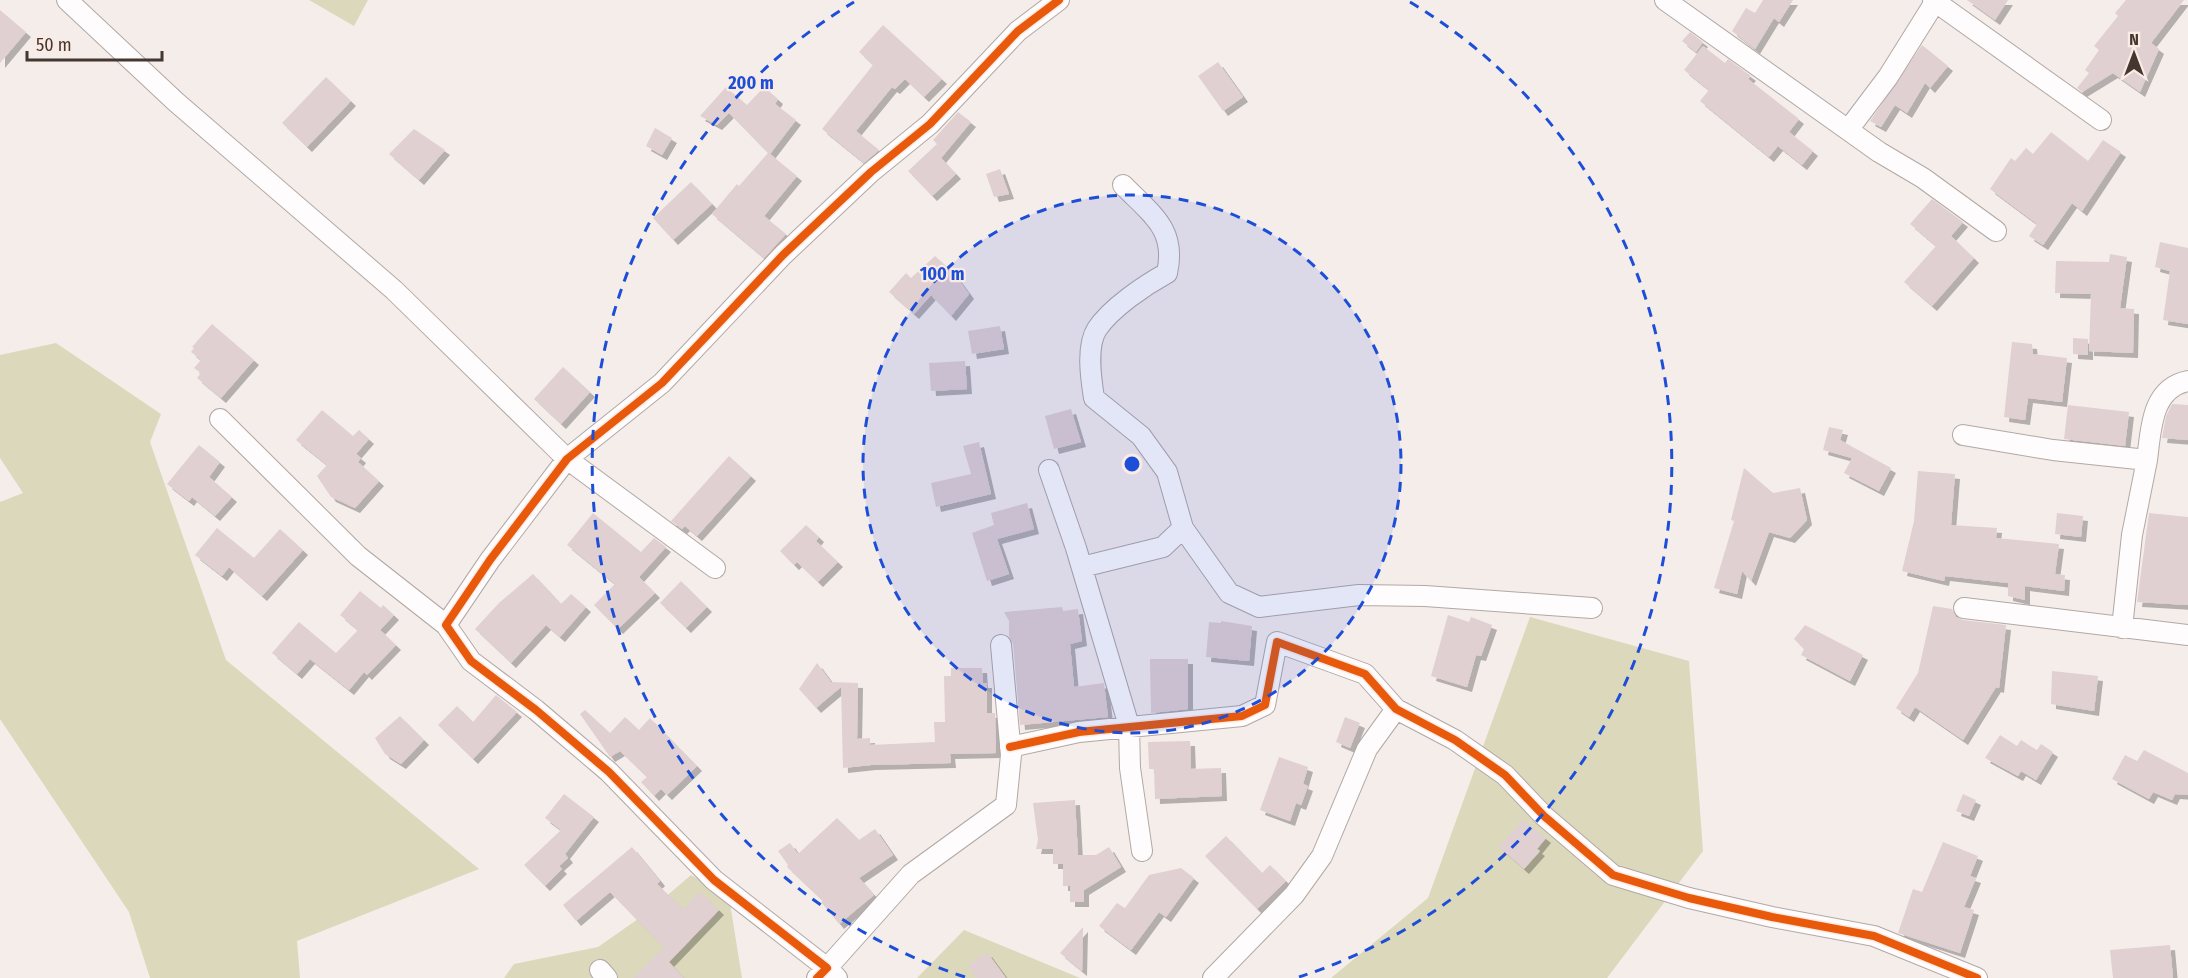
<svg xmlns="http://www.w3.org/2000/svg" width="2188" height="978" viewBox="0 0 2188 978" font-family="'Fira Sans Condensed',sans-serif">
	<defs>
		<filter id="shadow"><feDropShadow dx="5" dy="5" stdDeviation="0" flood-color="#0004"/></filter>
	</defs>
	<rect width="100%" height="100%" fill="#f5edea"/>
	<path fill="#dcd8bc" d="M309,0h59l-14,26z
		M56,343l105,71 -11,28 76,218 253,209 -182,72 3,37h-150l-21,-66 -129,-193v-217l23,-9 -23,-35v-103z
		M1530,617l159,44 14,190 -96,127h-276l97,-80z
		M691,875l38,22 13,81h-238l10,-14 84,-17 50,-35z
		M964,930l116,48h-163z"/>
	<path fill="#e1d0d1" filter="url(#shadow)" d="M1763,0h30l-14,22 -5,-4 -19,31 -23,-18 14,-23 9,5z
		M1967,0h41l-13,20z
		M2126,0h58l-33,43 8,6 -19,43 -27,-19 -31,19 -5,-4 12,-15 -4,-3 14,-20 -5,-4 24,-30 -3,-3z
		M0,10l26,22 -26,31z
		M883,25l59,54 -18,18 -19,-18 -10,10 -3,-2 -36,44 23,19 -15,13 -42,-34 51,-64 -14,-13z
		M1690,32l13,10 -7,10 -14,-11z
		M1922,45l26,21 -18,22 -5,-5 -18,30 -12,-8 -14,22 -11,-6z
		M1703,46l22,17 3,-4 23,17 -3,3 51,40 -10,13 24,19 -11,14 -24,-19 -9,11 -69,-56 9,-11 -25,-20z
		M1218,62l25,35 -20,14 -25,-35z
		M326,77l25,24 -44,46 -25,-24z
		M726,87l21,18 17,-18 14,12 -3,5 21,16 -26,34 27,22 -33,40 22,18 -22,24 -52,-44 25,-30 2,2 29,-33 -39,-40 -12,12 -17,-9z
		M958,112l13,10 -30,36 15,16 -24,22 -24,-25 29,-27 -4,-4z
		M655,128l17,10 -10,17 -16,-9z
		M414,129l31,21 -26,30 -30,-26z
		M2051,132l37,29 15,-21 18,12 -39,59 -10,-8 -29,42 -14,-9 8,-12 -47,-35 21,-31 4,3 11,-13 7,6z
		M1000,169l9,25 -15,3 -8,-23z
		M691,182l21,22 -39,36 -20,-22z
		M1932,199l31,23 -12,14 23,22 -42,48 -28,-24 32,-36 -26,-22z
		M2160,242l28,6v76l-25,-4 7,-49 -15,-4z
		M2110,254l17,3 -7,51 14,1 -1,44 -44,-2 2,-57 -36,-1 1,-32 53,1z
		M935,256l18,16 16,22 -18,22 -20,-21 -17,19 -25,-22 17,-19 5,5z
		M212,324l42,36 -33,38 -24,-20 4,-5 -7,-5 7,-8 -10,-8 3,-4 -2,-1z
		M1000,326l4,23 -32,5 -4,-23z
		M2073,338l15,1v16l-15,-1z
		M2012,342l20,2 1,10 34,4 -5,44 -34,-4 -3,22 -21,-3z
		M965,361l2,28 -36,2 -2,-28z
		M563,367l27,25 -29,32 -27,-25z
		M2172,404l16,1v35l-26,-2 4,-22z
		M2068,405l61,7 -4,34 -61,-7z
		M1071,409l10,33 -27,7 -9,-33z
		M322,410l31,26 6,-6 10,9 -13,15 5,4 -3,4 21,19 -24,27 -24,-11 -14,-21 10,-11 -31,-25z
		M1829,427l14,3 -3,10 51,28 -12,23 -35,-18 8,-15 -29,-8z
		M979,442l12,52 -55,13 -5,-24 40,-9 -8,-28z
		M199,445l21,17 -11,15 23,20 -17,19 -23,-19 -3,4 -22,-17z
		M729,456l22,20 -54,60 -12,-10 -3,3 -11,-8z
		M1744,468l29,25 27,-5 7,32 -17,18 -21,-6 -18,49 -9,-10 -5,23 -23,-6 20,-67 -3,-1z
		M1918,471l37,3 -4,51 46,3 -1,10 63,6 -4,30 10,1 -1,16 -39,-5v14l-17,-4v-13l-63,-7 -1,5 -42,-10 12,-50z
		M1027,503l7,26 -37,10 12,35 -22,7 -15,-48 22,-8 -3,-12z
		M593,513l48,39 13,-14 12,9 -27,30 16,16 -37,36 -24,-24 21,-21 -48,-39z
		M2057,513l26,3 -2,21 -26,-3z
		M2149,513l39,4v88l-51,-3z
		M806,525l13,12 -3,4 22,21 -20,20 -21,-20 -3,3 -14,-14z
		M217,528l37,30 26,-29 23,21 -41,46 -33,-29 -7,9 -27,-21z
		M533,574l28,30 10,-10 15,13 -26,30 -14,-12 -35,38 -36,-34 24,-26z
		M681,581l26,26 -21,21 -26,-25z
		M360,591l21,17 2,-3 11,10 -14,15 16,15 -29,30 -3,-3 -15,18 -39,-31 -13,15 -25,-21 27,-31 37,31 22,-23 -18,-15z
		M1933,606l19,3 4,8 7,3 43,5 -7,63 -3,-1 -33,53 -48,-33 -6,10 -13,-9 22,-35z
		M1062,607l1,4 15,-2 4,32 -12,3 4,43 30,-4 4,34 -88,8 -7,-81 -4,-8v-15l-5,-9z
		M1448,615l21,7 2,-5 21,8 -11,31 -5,-1 -9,32 -36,-11z
		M1221,621l31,5 -3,35 -43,-4 3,-35 12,1z
		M1805,625l58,30 -13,26 -49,-26 3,-6 -10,-10z
		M1150,659h38v50l-37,4z
		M817,663l14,19 27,1 -1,56 13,-1v7l65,-3 -1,-20h11l-1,-46h7v-8h31l1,15h4v30h8l1,40 -46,1 1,9 -80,2 -28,3 -2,-81 -25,21 -17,-19z
		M2052,671l46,5 -4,35 -43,-7z
		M496,695l21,17 -44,47 -35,-34 19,-19 16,16z
		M585,710l25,23 15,-16 14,13 11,-12 47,48 -30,29 -6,-6 -7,7 -13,-14 6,-5 -27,-26 -10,6 -30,-43z
		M400,716l24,24 -23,24 -16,-10 -10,-16z
		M1345,717l15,6 -10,25 -14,-6z
		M2000,735l17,11 4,-6 16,10 4,-6 12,8 -17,28 -15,-9 -3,5 -33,-18z
		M1190,741l1,28 30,-1 1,28 -67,3 -1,-30h-5l-1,-27z
		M2144,750l44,23v22l-13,-1 -3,6 -19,-8 -4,7 -37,-20 13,-24 12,6z
		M1279,757l29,10 -5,17 5,2 -7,19 -5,-2 -6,18 -30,-11z
		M564,794l30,23 -29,37 3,4 -9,8 3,3 -17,17 -21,-21 37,-35 -16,-12z
		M1963,794l13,6 -7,16 -13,-5z
		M1075,800l3,55h18l13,-8 12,20 -37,23v12h-14v-16h-7v-22h-10v-15h-17l2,-9 -5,-37z
		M837,818l22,22 16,-11 18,26 -34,23 15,17 -35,29 -18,-22 2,-1 -36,-34 1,-2 -10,-14 12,-8 8,11z
		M1523,820l23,18 -9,11 3,2 -16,18 -25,-22z
		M1226,836l36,37 8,-8 16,16 -29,28 -52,-53z
		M1943,842l35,14 -8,20 6,2 -12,29 10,3 -14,43 -62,-20 15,-44 9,3z
		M632,847l28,34 -3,3 26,25 17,-17 19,18 -50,52 15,16h-51l31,-30 -54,-56 -34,29 -13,-16z
		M1181,868l13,10 -28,39 -7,-5 -28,38 -32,-24 18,-23 8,5 24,-33z
		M1083,927l-1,44 -22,-18z
		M2170,945l3,33h-60l-3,-28z
		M987,952l19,26h-29l-9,-12z"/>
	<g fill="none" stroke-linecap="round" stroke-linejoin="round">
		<g stroke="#b2a8a5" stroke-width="22">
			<path id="minor" d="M67,0l109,102 218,188 173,169 148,109
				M1665,0l214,152 44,26 73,53
				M1933,0l168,120
				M1848,130l40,-53 47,-75
				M1123,185c28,29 54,44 44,88 -22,12 -56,35 -70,56 -11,17 -6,50 -3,69l47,38 26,36 16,56 46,65 30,14 100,-12 66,1 167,12
				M220,419l138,137 88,69
				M1963,435l90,15 94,10 -15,75 -10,93
				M2147,460c4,-30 4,-72 41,-79
				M1049,470l27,78 53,178 1,42 12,83
				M1082,567l81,-20 20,-19
				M1964,608l224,27
				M1010,747l69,-15 163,-16 23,-11 12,-63 88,32 31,35 59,31 50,35 39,41 69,59 76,23 83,19 102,19 103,42
				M600,970l7,8
				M817,978l10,-10 -113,-88 -105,-108 -73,-62 -65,-49 -25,-36 44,-65 77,-101 95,-76 121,-128 88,-83 59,-48 88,-93 41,-31
				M837,978l-10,-10 84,-94 95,-69 5,-50 -10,-110
				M1213,978l81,-83 28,-39 45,-107 29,-40"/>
		</g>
		<use href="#minor" stroke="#fefcfc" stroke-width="20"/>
		<g stroke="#faebe5" stroke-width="11">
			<path id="cycleway" d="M1010,747l69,-15 163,-16 23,-11 12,-63 88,32 31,35 59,31 50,35 39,41 69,59 76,23 83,19 102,19 103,42
				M817,978l10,-10 -113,-88 -105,-108 -73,-62 -65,-49 -25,-36 44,-65 77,-101 95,-76 121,-128 88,-83 59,-48 88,-93 41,-31"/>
		</g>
		<use href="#cycleway" stroke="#e8590c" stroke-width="8"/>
	</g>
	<circle cx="1132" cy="464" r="269" fill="#1d4ed8" fill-opacity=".12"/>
	<g fill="none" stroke="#1d4ed8" stroke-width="3" stroke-dasharray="10 8">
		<circle cx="1132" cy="464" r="269"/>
		<path d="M965 977A539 539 0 0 1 854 2M1410 2A539 539 0 0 1 1299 977"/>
	</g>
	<circle cx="1132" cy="464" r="9" fill="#1d4ed8" stroke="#faebe5" stroke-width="3"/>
	<g font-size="18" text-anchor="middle" font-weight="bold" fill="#1d4ed8" stroke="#faebe5" stroke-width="4.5" stroke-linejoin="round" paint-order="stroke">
		<text x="751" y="89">200 m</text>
		<text x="942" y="280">100 m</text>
	</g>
	<g transform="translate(2134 54)" stroke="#faebe5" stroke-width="4.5" paint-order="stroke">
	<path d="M0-4.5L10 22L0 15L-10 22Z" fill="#453630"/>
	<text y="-9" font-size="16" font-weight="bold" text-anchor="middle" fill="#453630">N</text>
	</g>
	<path d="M27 51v9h135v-9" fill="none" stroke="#453630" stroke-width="3"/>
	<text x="36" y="51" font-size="18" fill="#453630" stroke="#faebe5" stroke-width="4.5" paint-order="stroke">50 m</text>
</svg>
